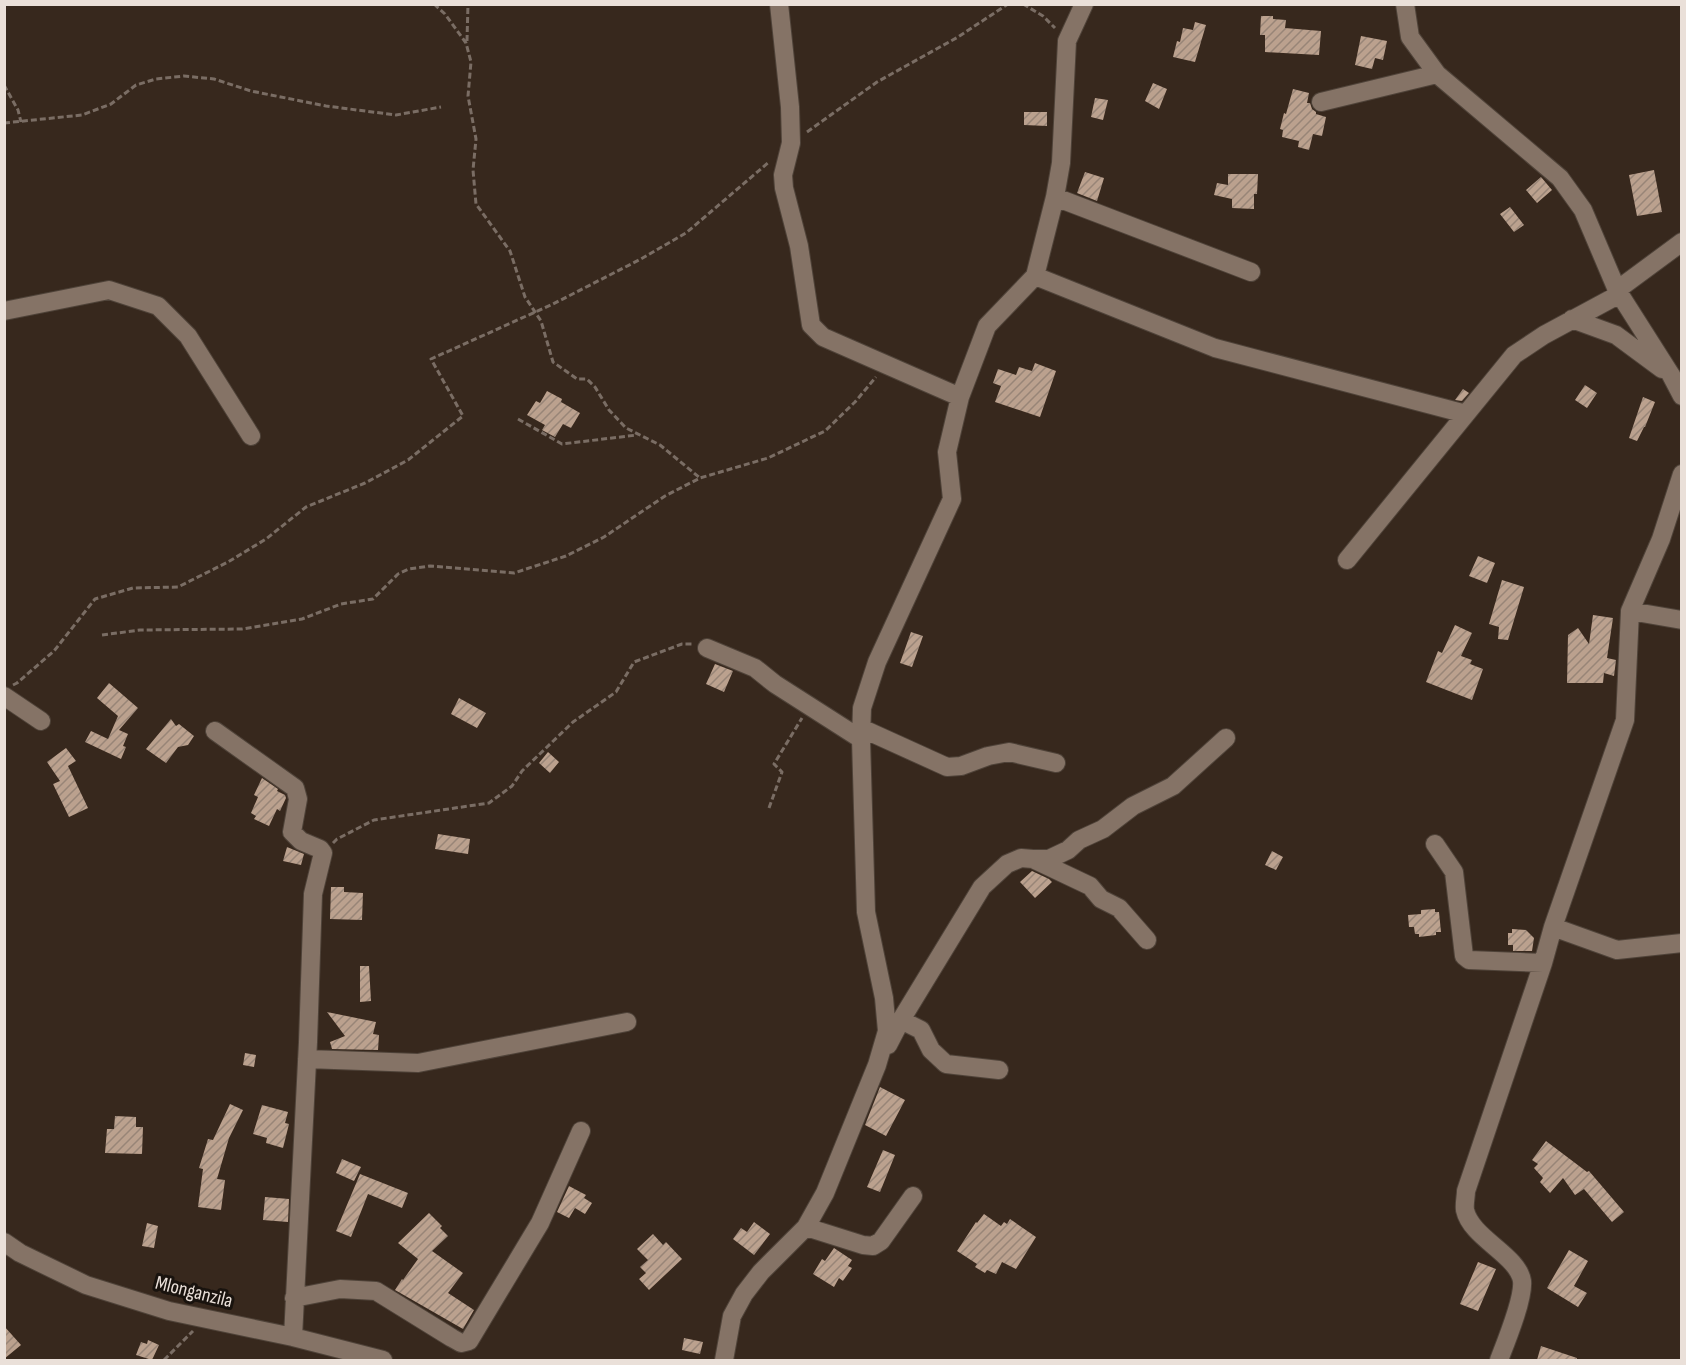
<svg xmlns="http://www.w3.org/2000/svg" width="1686" height="1365" viewBox="0 0 1686 1365" font-family="'Sofia Sans Condensed',sans-serif">
	<defs>
		<pattern id="building-hatch" width="6" height="6" patternUnits="userSpaceOnUse" patternTransform="scale(1.5)"><rect width="6" height="6" fill="#bba18e"/><path d="M-1 1l2-2M0 6l6-6M5 7l2-2" fill="none" stroke="#988577"/></pattern>
	</defs>
	<rect width="100%" height="100%" fill="#37281d"/>
	<path fill="url(#building-hatch)" d="M1261,16h12v3l13,1 -1,8 36,3 -2,24 -54,-3v-17h-5z
		M1195,22l11,3 -11,37 -22,-5 4,-16 3,1 3,-14 10,2z
		M1361,36l26,5 -4,19 -8,-2 -3,11 -17,-4z
		M1153,83l14,6 -8,20 -14,-8z
		M1293,89l16,4 -2,10h3l2,6 4,3v2l10,3 -4,19 -9,-2 -4,16 -11,-3 1,-6 -17,-4 1,-7 -3,-1 4,-16 2,1z
		M1095,98l13,2 -5,20 -12,-3z
		M1024,112h23v14l-23,-1z
		M1654,170l8,42 -25,4 -8,-41z
		M1085,172l19,6 -7,23 -20,-8z
		M1228,174h30l-1,20h-3v15l-22,-1v-9l-18,-4 3,-12 11,2z
		M1541,177l11,13 -15,13 -11,-13z
		M1510,207l14,18 -10,7 -14,-18z
		M1035,363l21,8 -16,46 -45,-15 6,-16 -8,-3 5,-14 18,6 3,-8 13,4z
		M1585,385l12,8 -10,15 -12,-8z
		M1463,389l6,4 -7,8 -7,-1z
		M547,391l15,8 -1,3 19,11 -9,15 -8,-4 -8,13 -13,-7 3,-5 -18,-10 9,-14 4,2z
		M1643,397l12,5 -10,25h-1l-7,14 -8,-3z
		M1478,556l17,7 -8,20 -18,-7z
		M1502,580l22,7 -16,53 -10,-1 1,-12 -10,-3z
		M1593,615l20,3 -6,40 9,2 -2,16 -10,-3 -1,10h-36l1,-48 10,-7 11,16z
		M1455,625l17,8 -11,23 11,4 -2,4 13,5 -11,31 -46,-18 12,-31 4,2z
		M911,632l12,4 -11,31 -12,-4z
		M715,664l18,7 -9,21 -18,-8z
		M109,683l29,25 -19,22 9,4 -5,12 3,1 -5,12 -36,-17 6,-11 17,8 10,-23 -21,-18z
		M459,698l27,15 -9,15 -26,-14z
		M171,719l5,7 3,-2 15,12 -6,9 -10,2 -12,16 -20,-14z
		M66,748l10,13 -8,5 20,42 -19,9 -16,-33 7,-3 -13,-19z
		M548,752l11,10 -9,11 -11,-10z
		M262,778l16,11 -1,2 8,4 1,3 -6,13 -3,-2 -8,17 -15,-7 2,-3 -5,-3 7,-16 -4,-2z
		M438,834l32,5 -2,15 -33,-5z
		M287,847l17,7 -3,11 -18,-4z
		M1272,851l11,6 -7,13 -11,-5z
		M1032,871l17,8 3,3 -17,16 -15,-16z
		M331,887h13v5l19,1 -1,27 -32,-1z
		M1435,909v3h4l2,20h-5v3l-17,2v-3h-4l-1,-7h-5l-1,-12 13,-1v-4z
		M1512,929l14,1 8,8 -2,13h-19v-6h-5v-12h4z
		M360,966h9l2,35 -11,1z
		M327,1012l49,10 -3,12 6,1 -1,15 -46,-1 -2,-7 15,-6z
		M245,1053l11,2 -2,12 -11,-2z
		M880,1087l25,13 -19,36 -21,-11z
		M230,1104l13,6 -14,28 -12,41 8,1 -4,30 -23,-3 5,-38 -4,-1 9,-29 5,1z
		M262,1105l26,7 -3,11 4,1 -6,24 -17,-5 1,-5 -14,-4z
		M115,1116l21,1v10h7l-1,27 -37,-1 2,-24h7z
		M1546,1141l41,31 2,-1 35,41 -12,10 -28,-33 -9,6 -12,-17 -13,15 -10,-11 3,-4 -9,-10 4,-4 -6,-4z
		M883,1150l12,5 -15,37 -13,-5z
		M342,1159l19,8 -7,14 -18,-8z
		M360,1174l48,19 -6,15 -34,-14 -17,43 -15,-6z
		M569,1186l17,9 -2,3 8,5 -7,11 -10,-6 -6,10 -12,-6z
		M265,1197l24,2 -1,23 -25,-2z
		M429,1213l13,13 -2,2 8,8 -16,15 31,22 -15,20 26,17 -11,19 -68,-39 7,-11 1,1 15,-21 -20,-16z
		M984,1214l17,12 3,-4 3,2 3,-5 26,18 -20,32 -14,-7 -6,12 -9,-4 -2,3 -10,-6 2,-3 -20,-13 19,-29 1,1z
		M754,1222l16,12 -16,21 -21,-16 8,-11 6,4z
		M147,1223l11,3 -4,22 -12,-2z
		M653,1234l10,11 3,-3 16,17 -33,31 -10,-11 7,-6 -6,-6 8,-7 -11,-11z
		M834,1248l18,12 -4,6 4,2 -9,13 -4,-3 -5,9 -21,-13 9,-15 3,2z
		M1569,1250l19,11 -14,25 13,7 -9,14 -31,-19z
		M1478,1262l18,7 -18,42 -18,-7z
		M4,1326l17,19 -17,14z
		M684,1338l19,4 -3,12 -18,-4z
		M148,1340l11,5 -7,15 -16,-5 5,-13 6,2z
		M1541,1346l36,12v2h-40z"/>
	<g fill="none" stroke-linecap="round" stroke-linejoin="round">
		<g stroke="#4f4339" stroke-width="20">
			<path id="minor" d="M779,4l11,103 1,36 -8,32 1,13 15,58 12,79 12,12 137,60
				M1405,4l5,33 27,37 123,104 23,32 34,80 54,85 11,21
				M1321,102l116,-28
				M1055,197l196,75
				M1035,276l180,72 251,66
				M1617,290l65,-48
				M4,311l105,-21 49,16 30,30 63,100
				M1572,319l44,16 46,34
				M1347,560l167,-205 30,-20 76,-41
				M1630,611l52,9
				M707,648l48,20 20,16 86,55
				M4,696l37,25
				M861,728l86,39 14,-1 27,-10 21,-4 47,11
				M215,731l80,57 3,11 -6,33 9,9 19,8 3,4 -10,41 -5,148 -15,295
				M1435,844l19,28 10,84 5,4 74,3
				M1033,859h16l19,-9 11,-10 24,-11 30,-23 40,-20 53,-48
				M1553,927l64,23 65,-7
				M901,1020l20,10 10,20 15,14 53,6
				M888,1045l13,-25 81,-133 25,-23 14,-6 12,1 57,27 11,13 18,9 28,32
				M307,1059l111,4 209,-41
				M806,1227l57,18 10,1 8,-5 32,-45
				M4,1242l16,11 66,32 83,26 124,26 90,23
				M294,1298l46,-9 36,2 76,47 9,5 8,-2 71,-118 41,-92
				M724,1360l8,-44 12,-22 17,-22 45,-45 19,-34 52,-128 10,-34 -3,-33 -18,-86 -5,-173 1,-31 15,-46 75,-163 -5,-47 13,-55 27,-71 48,-50 20,-79 6,-34 6,-122 17,-37
				M1499,1360c7,-18 25,-62 23,-79 -4,-26 -51,-43 -57,-71 -1,-6 1,-13 1,-19l77,-228 10,-36 72,-207 5,-109 31,-72 21,-65"/>
		</g>
		<path stroke="#7a6d64" stroke-width="3" stroke-dasharray="6 3" stroke-linecap="butt" d="M434,4l11,10 21,29 5,19 -3,34 8,43 -3,31 3,34 34,47 15,46 16,24 12,41 24,17h10l8,8 14,23 17,18 34,17 40,33
			M1023,4l20,12 12,12
			M467,41l1,-37
			M4,85l14,25 3,12
			M4,123l78,-8 29,-11 25,-19 20,-6 28,-3 30,3 37,12 75,15 70,9 45,-8
			M807,132l70,-50 81,-45 50,-33
			M518,419l44,25 75,-9
			M102,635l38,-5 102,-1 60,-10 39,-15 32,-5 25,-25 11,-5 21,-3 84,7 52,-17 38,-19 61,-41 35,-18 68,-20 57,-27 30,-29 21,-25
			M13,685l4,-2 37,-32 41,-52 38,-11 45,-1 50,-25 38,-23 40,-32 59,-24 43,-23 55,-44 -32,-57 122,-55 88,-45 45,-26 83,-71
			M769,808l13,-36 -8,-8 28,-46
			M333,843l4,-4 37,-19 115,-17 23,-17 10,-15 51,-49 43,-30 18,-30 48,-18h12
			M164,1360l29,-29"/>
		<use href="#minor" stroke="#857366" stroke-width="18"/>
	</g>
	<g text-anchor="middle" dominant-baseline="central" stroke-width="6" stroke-linejoin="round" paint-order="stroke">
		<g font-size="20" fill="#eae0d9" stroke="#19130e">
			<text transform="translate(194 1292) rotate(14)">Mlonganzila</text>
		</g>
	</g>
	<rect width="1686" height="1365" fill="none" stroke="#eae0d9" stroke-width="12"/>
</svg>
